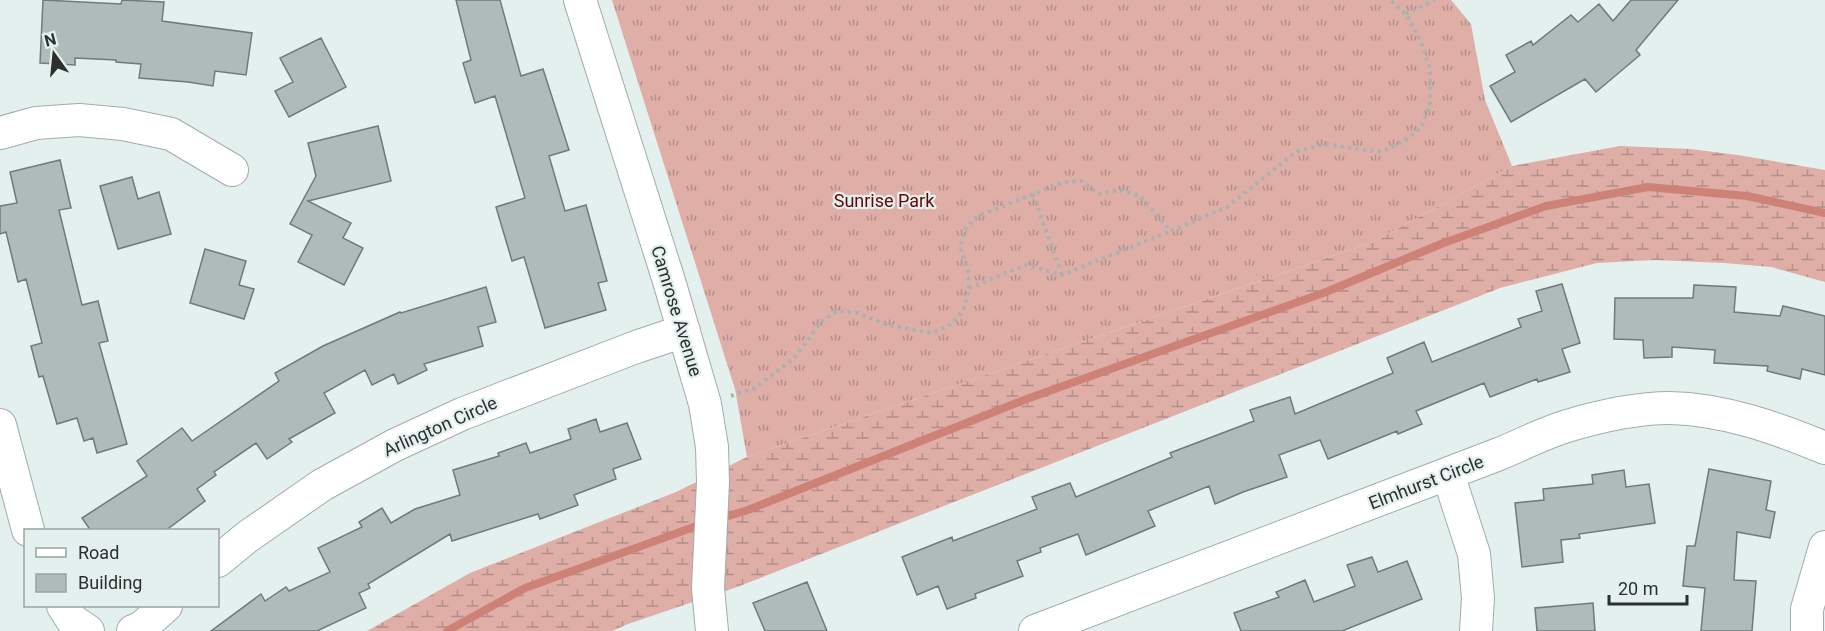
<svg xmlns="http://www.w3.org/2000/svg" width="1825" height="631" viewBox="0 0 1825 631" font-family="Roboto,sans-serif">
	<defs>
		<pattern id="grass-tufts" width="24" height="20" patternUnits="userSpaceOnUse" patternTransform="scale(1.5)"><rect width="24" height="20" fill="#deaea7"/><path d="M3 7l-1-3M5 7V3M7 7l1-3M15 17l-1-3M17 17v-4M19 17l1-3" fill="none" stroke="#b48e88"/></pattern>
		<pattern id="wetland-marsh" width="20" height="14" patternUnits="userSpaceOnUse" patternTransform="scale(1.5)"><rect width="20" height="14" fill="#deaea7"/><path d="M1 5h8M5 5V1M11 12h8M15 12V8" fill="none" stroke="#b48e88"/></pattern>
	</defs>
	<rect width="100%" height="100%" fill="#e3f0ee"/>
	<path fill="url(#grass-tufts)" d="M612,0h839l20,24 14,76 27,66 -139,76 -626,215 -12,-68z"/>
	<path fill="url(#wetland-marsh)" d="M1620,146l70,3 48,6 87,15v112l-54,-15 -47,-4 -69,-3 -58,3 -97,25 -763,299 -109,37 -16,7h-245l103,-58 206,-81 71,-35 626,-215 139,-76z"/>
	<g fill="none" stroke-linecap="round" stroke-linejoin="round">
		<path stroke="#ce8277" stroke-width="8" d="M719,519l29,-9 276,-110 302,-108 115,-48 105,-38 102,-19 99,9 78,17
			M447,631l78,-43 180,-65"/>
	</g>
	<path fill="#aebbb8" stroke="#707b79" stroke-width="1.5" d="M43,0l78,4 1,-4 42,2 -2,19 90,12 -6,42 -31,-4 -2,15 -25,-4 -49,-4 2,-14 -25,-2v-2l-41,-2v7l-35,-2z
		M456,0h44l21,76 22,-7 26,81 -20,6 16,55 21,-6 21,76 -9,2 8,27 -61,18 -21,-71 -12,4 -16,-54 29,-9 -30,-102 -20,7 -12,-40 8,-3z
		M1631,0h47l-42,50 4,5 -44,37 -11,-13 -74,43 -21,-36 25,-14 -9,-17 25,-14 2,4 38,-30 7,7 21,-18 14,17z
		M321,38l25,49 -57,30 -14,-26 18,-9 -13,-24z
		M378,126l13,55 -83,20 43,22 -8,15 20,10 -19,37 -46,-23 14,-27 -22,-11 26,-48 -8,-33z
		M60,160l11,48 -12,2 23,95 16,-4 10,40 -9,2 28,101 -30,9 -4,-15 -9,3 -7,-23 -20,6 -14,-48 -4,1 -8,-31 11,-3 -16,-64 -8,3 -12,-50 -6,2v-28l17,-3 -7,-31z
		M132,177l6,22 21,-7 12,42 -53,15 -18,-63z
		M205,249l41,12 -7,24 15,4 -10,30 -54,-16z
		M1562,284l18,59 -18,6 8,23 -32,10 -1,-3 -47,18 -6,-14 -68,28 6,13 -24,10 -1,-3 -69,28 -8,-19 -41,15 8,22 -44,15 -28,12 -6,-18 -61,25 7,15 -69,29 -8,-21 -38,14 1,4 -24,9 6,15 -48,18 1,4 -29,11 -9,-23 -21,9 -15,-38 50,-20 1,4 84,-32 -5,-12 38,-14 6,14 96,-40 -2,-4 84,-32 -4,-11 40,-13 5,17 98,-41 -6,-15 37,-16 8,20 89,-35 -3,-8 24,-8 -6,-20z
		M1694,285l42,2 -2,25 46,4 3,-10 42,10v59l-23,-6 -2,10 -33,-8 1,-5 -54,-3 1,-13 -43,-3v10l-28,1 -1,-18 -29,-1 1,-41h78z
		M486,287l10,35 -18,5 5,19 -59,18 3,6 -29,14 -4,-10 -22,11 -7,-15 -41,23 11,20 -46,26 3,3 -25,17 -11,-16 -42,29 2,3 -19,14 8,12 -40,30h-74l-9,-13 65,-42 -10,-15 45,-33 10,13 87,-60 -4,-8 48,-27 77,-34 1,1z
		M596,419l4,13 27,-9 14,36 -28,10 3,10 -42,16 4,10 -38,14 -2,-5 -86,27 -2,-7 -82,50 2,4 -11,5 7,15 -49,23h-106l50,-37 4,7 21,-14 3,4 41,-19 -12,-24 44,-21 -3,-5 23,-14 9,15 24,-14 45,-14 -7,-25 46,-14 -1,-3 28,-10 4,10 41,-14 -3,-10z
		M1709,469l62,12 -5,29 9,2 -5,26 -33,-6 -3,48 22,1 -4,50h-51l4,-43 -22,-2 4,-40h8z
		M1624,470l2,17 23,-3 6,39 -76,11 1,4 -19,2 2,22 -41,5 -7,-64 29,-3 -1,-11 50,-5 -1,-9z
		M1372,557l6,15 29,-11 15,38 -80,32h-101l-7,-18 45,-16 -3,-5 29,-12 9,22 41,-16 -8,-21z
		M807,582l20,49h-62l-12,-28z
		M1593,603l2,28h-58l-2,-23z"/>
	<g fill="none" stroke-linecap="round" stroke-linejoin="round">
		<g stroke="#a1adab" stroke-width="34">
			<path id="street" d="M580,0l89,281 36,123 7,43 1,35 -5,106 4,43
				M0,133l36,-10 43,-3 44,4 48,10 61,36
				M0,425l28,105
				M1448,474l26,80 4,44 -2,33
				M218,561l29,-24 75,-52 73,-40 67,-31 174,-67 48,-16
				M63,606l9,14 16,11
				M133,631l9,-4 24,-21
				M1035,631l464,-177c22,-9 45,-21 68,-28 30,-9 71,-18 103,-18 53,1 107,20 155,40
				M1807,631v-22l18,-62"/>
		</g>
		<path stroke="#a8b3b1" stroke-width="4" stroke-dasharray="3 4.5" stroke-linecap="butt" d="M1406,14l29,-14
			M1033,194l29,81
			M969,288l57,-23 36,10 109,-44
			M731,396l24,-8 39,-30 27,-36 16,-11 21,2 29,12 45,8 20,-9 12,-15 5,-21 -1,-18 -8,-23 6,-19 12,-12 86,-34 17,-1 18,13 21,-4 20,6 31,35 56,-24 69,-55 28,-8 57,8 23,-11 17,-13 9,-23v-37l-9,-26 -15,-28 -16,-14"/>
		<use href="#street" stroke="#fff" stroke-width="32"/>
	</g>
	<g text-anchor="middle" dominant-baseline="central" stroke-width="4.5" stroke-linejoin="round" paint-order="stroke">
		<g font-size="18" fill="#660707" stroke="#e3f0ee">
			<text x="884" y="200">Sunrise Park</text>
		</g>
		<g font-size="18" fill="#2b302f" stroke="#e3f0ee">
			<text transform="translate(677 311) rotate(73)">Camrose Avenue</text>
			<text transform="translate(440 426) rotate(-24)">Arlington Circle</text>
			<text transform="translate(1426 482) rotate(-21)">Elmhurst Circle</text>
		</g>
	</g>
	<rect x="24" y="529" width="195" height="78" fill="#e3f0ee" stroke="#99a3a2" stroke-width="1.5"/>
	<rect x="36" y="548" width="30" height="9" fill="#ffffff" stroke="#99a3a2" stroke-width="1.5"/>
	<text x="78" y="559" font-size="18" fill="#2b302f">Road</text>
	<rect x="36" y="574" width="30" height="18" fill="#aebbb8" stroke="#99a3a2" stroke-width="1.5"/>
	<text x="78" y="589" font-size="18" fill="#2b302f">Building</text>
	<g transform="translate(54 54) rotate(345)" stroke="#e3f0ee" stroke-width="4.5" paint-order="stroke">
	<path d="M0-4.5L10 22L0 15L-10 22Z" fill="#2b302f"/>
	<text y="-9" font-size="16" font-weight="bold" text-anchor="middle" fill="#2b302f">N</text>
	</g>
	<path d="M1609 595v9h78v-9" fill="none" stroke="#2b302f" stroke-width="3"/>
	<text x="1618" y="595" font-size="18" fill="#2b302f" stroke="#e3f0ee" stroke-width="4.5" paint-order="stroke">20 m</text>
</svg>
